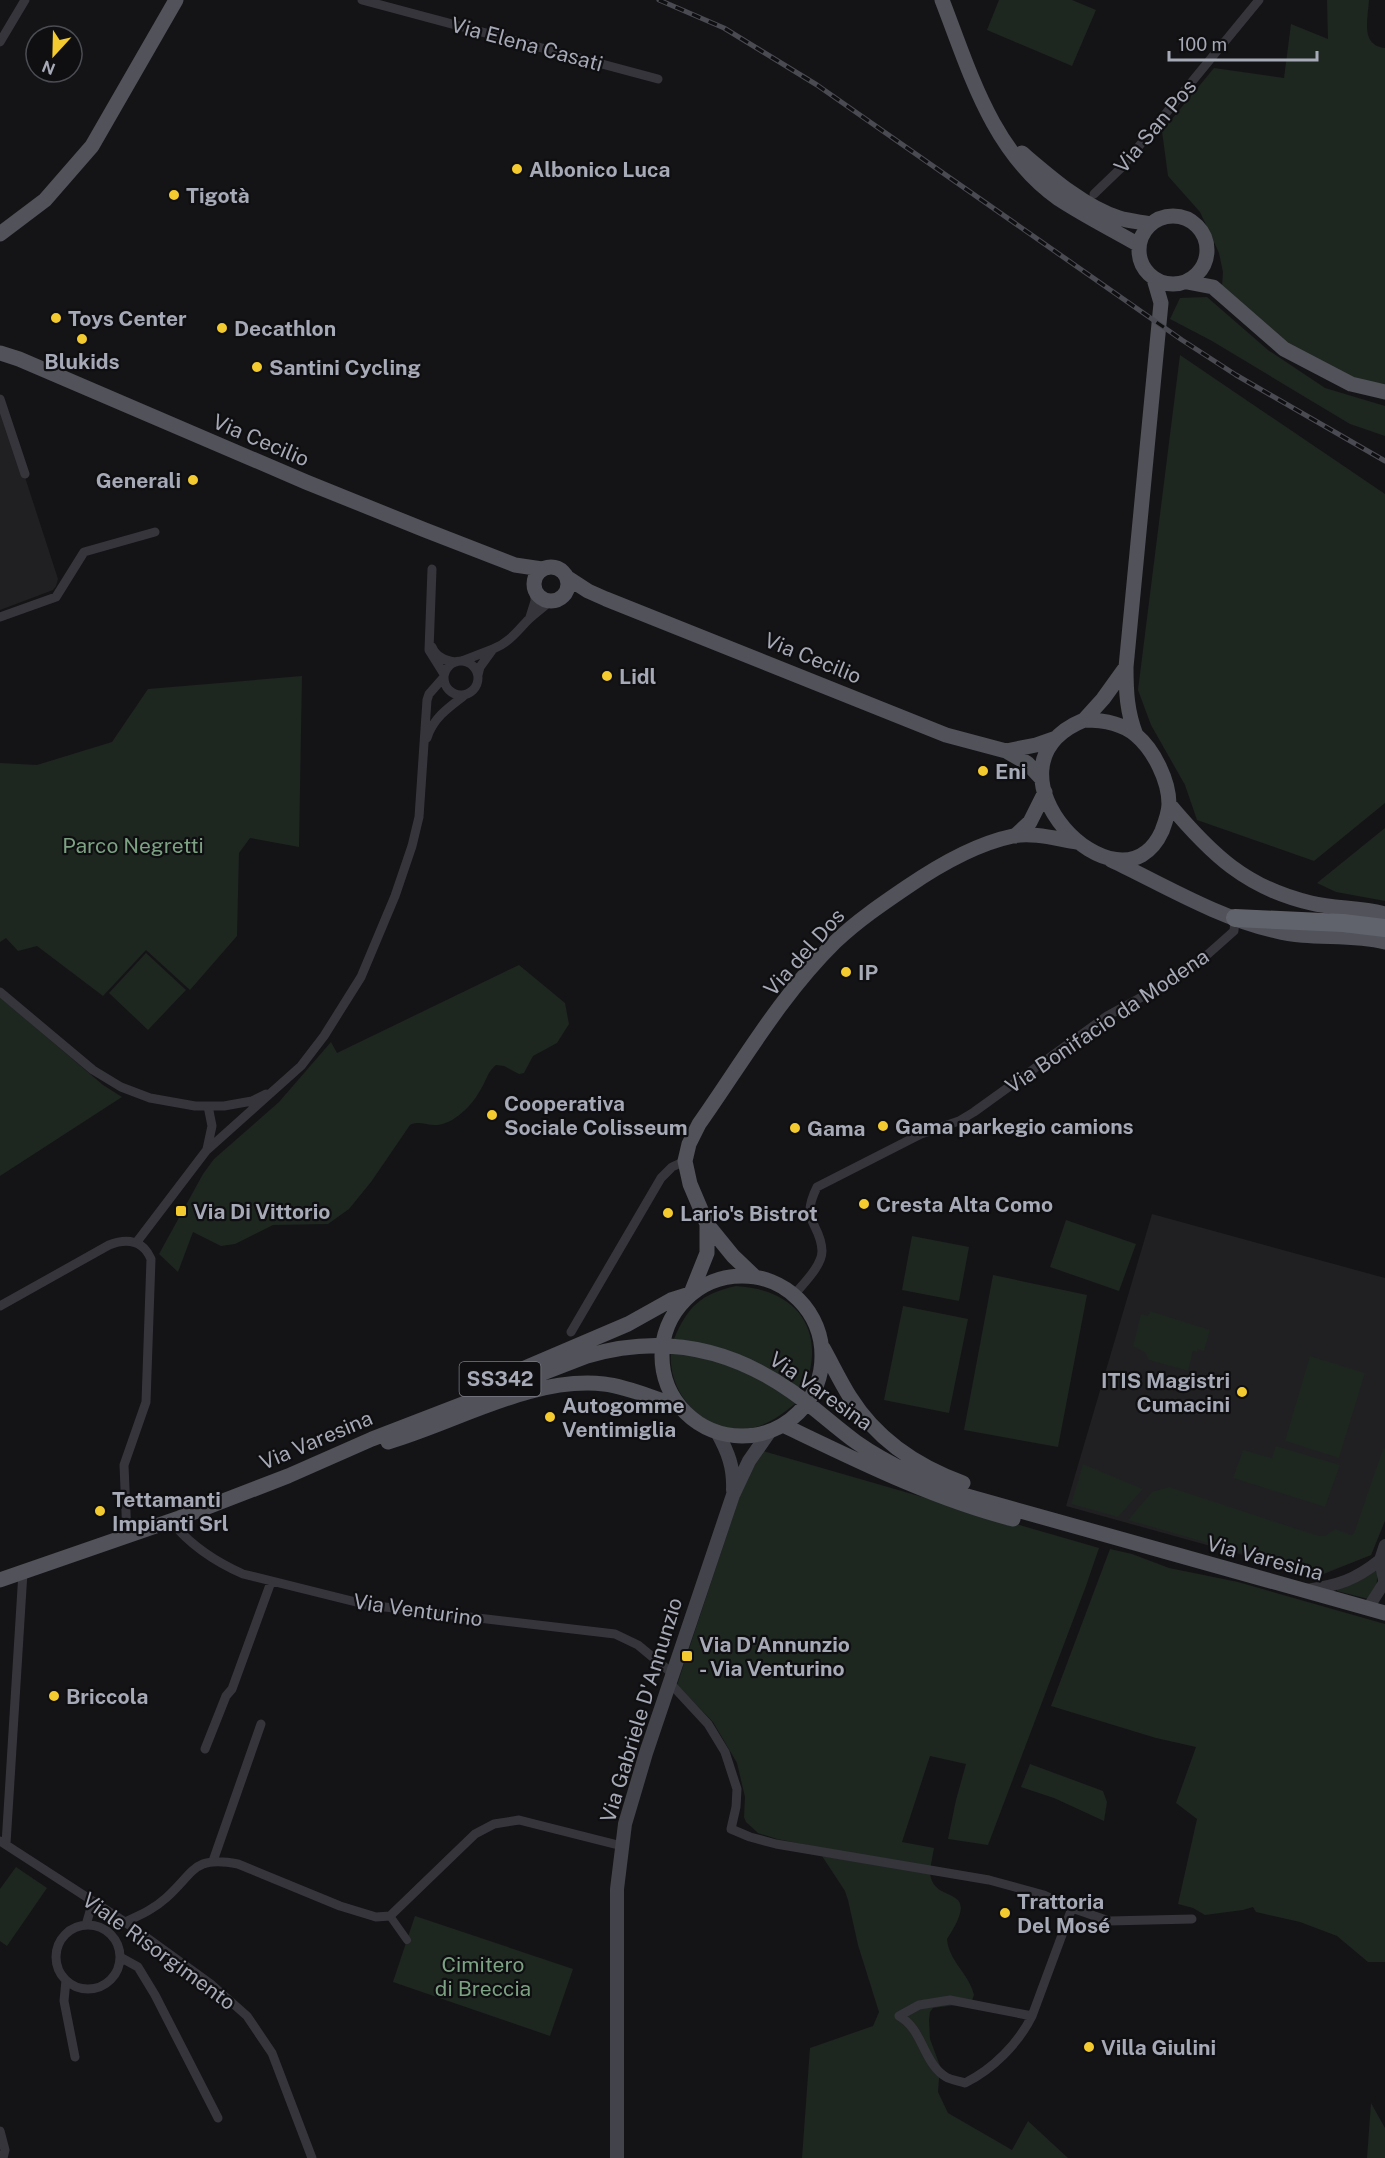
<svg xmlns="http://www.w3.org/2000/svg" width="1385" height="2158" viewBox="0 0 1385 2158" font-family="'Public Sans',sans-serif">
	<rect width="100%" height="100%" fill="#141416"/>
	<path fill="#202023" d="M0,400l58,179 -2,7 -3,4 -53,20z
		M1152,1214l233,64v243l-14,34 -52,21 -253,-70z"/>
	<path fill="#1e2620" d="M999,0h73l24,10 -24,56 -85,-36z
		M1327,0h42c-1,19 -9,45 16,48v336l-27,-4 -69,-36 -67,-57 1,-15 -4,-19 -19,-41 -32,-36 -6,-45 52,-63 70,10 7,-54 37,15z
		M1207,297l61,53 57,38 60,18v30l-35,-12 -138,-83 -42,-22 10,-21z
		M1180,355l205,139v309l-71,58 -117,-41 -12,-35 -34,-60 -13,-35z
		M302,676l-3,171 -49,-9 -11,15 -2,83 -47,54 -44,-40 -43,46 -66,-50 -19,5 -12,-13 -6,4v-179l37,2 75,-23 36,-53z
		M1385,828v73l-49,-9 -19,-9z
		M146,953l40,37 -38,40 -39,-37z
		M519,965l46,38 4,21 -12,19 -24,13 -9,17 -5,1 -15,-8 -8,-1c-8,6 -10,16 -15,24 -6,11 -15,22 -26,29 -22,15 -32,0 -45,7l-39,57 -22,27 -21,15 -55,1 -38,19 -14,2 -28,-14 -15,40 -19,-18 44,-80 11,-15 65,-57 52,-60 6,11z
		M0,997l103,88 19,12 -122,79z
		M1066,1220l70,24 -17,47 -69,-24z
		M912,1236l57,11 -10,54 -57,-11z
		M993,1275l94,20 -29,152 -94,-17z
		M736,1286c64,4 92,47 67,106 -46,-32 -73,-45 -129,-53 14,-33 27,-45 62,-53z
		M903,1306l65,13 -19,94 -65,-13z
		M1150,1311l60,19 -6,21 -6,-2 -1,3 -4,-1 -5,20 -39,-11 -4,-8 -12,-6 8,-32 7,2z
		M671,1352c45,4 89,24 125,51 -14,11 -27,22 -45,25 -44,9 -84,-33 -80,-76z
		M1310,1356l55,17 -26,85 -54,-17z
		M1276,1446l64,19 -15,42 -92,-29 10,-28 29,8z
		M1385,1448v72l-14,35 -52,20 -191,-55 24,-28 17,-5 150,49h6l10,-7 16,6 3,-2 29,-84z
		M763,1451l336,97 -13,38 -98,259 -40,-6 8,-39 10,-36 -36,-8 -28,86 32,6 -4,22 -153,-31 -19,-6 -12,-11 -2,-5 1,-20 -8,-34 -24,-41 -36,-37 64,-193 5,-13z
		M1083,1464l60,25 -25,28 -47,-13z
		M1110,1549l22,5 37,14 69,14 147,42v338h-17l-31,-26 -37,-14 -44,-10 -3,-5 -10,3 -38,5 -12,-7 -15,-4 19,-85 -21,-16 20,-56 -40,-9 -105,-32z
		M1378,1566l-2,27 -4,7 -35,-9v-2z
		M1030,1764l73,27 4,11 -3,19 -50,-23 -33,-11z
		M822,1856l108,17c3,34 55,8 17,66 2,23 22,34 27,56l-3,8 -38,5 -3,4 -1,8 1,19 10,27 -2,26 10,21 64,37 16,-29 40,37h-266l8,-110 63,-22 6,-14 -21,-67 -10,-45 -3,-9z
		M16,1867l31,21 -40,58 -7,-5v-52z
		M415,1916l158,53 -23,67 -157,-54z
		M1371,2103l14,25v30h-18z"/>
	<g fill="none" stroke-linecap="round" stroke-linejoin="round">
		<path stroke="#35353b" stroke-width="8" d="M390,1916l17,24"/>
		<path stroke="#35353b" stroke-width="9" d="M362,0l296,79
			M0,42l25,-42
			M1094,194l27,-26 138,-168
			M0,399l25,75
			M432,569l-3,81 15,24
			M0,617l56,-20 28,-45 71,-20
			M530,617l5,-16v-10
			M432,647c4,10 14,14 24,15
			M493,649c15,-6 23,-16 34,-28 7,-7 16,-13 23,-20
			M444 678a17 17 0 1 1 34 0a17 17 0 1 1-34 0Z
			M462,661l31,-12 -13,18 -2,8
			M427,738c6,-20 22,-31 38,-43
			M0,992l93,78 28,17 29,11 45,8h29l28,-5 14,-7
			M207,1149l5,-23 -4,-20
			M136,1243l70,-92 95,-85 23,-30 37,-59 34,-81 17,-50 7,-29 8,-117 2,-6 15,-17
			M794,1295c9,-11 28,-29 28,-44 -1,-29 -23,-28 -5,-64l104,-53 38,-13 15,-9 133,-96 44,-24 56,-37 27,-24 1,-13
			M0,1306l109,-61c18,-7 34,-5 42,14l-5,143 -22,63 3,71
			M571,1332l90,-154 11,-11 13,-6
			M171,1521c18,23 45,41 72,53l125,31 247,29 23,11 35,29
			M670,1683l38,41 17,28 12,37 -1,18 -5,22 19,8 26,7 213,36 55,15 28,13 -40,108 -82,-16 -31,5 -20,11
			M205,1749l21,-53 6,-7 39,-107
			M0,1841l125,81 87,63 35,31 25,37 40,105
			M6,1844l17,-272
			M213,1861l48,-137
			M1072,1908l37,13 83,-2
			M125,1922c15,-7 29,-13 41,-24 29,-26 27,-43 72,-34l102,42 36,11 14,-1 85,-82 19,-10 25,-4 103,26
			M56 1957a32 32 0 1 1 64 0a32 32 0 1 1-64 0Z
			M86,1925l7,-24
			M120,1957l18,10 17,28 63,123
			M66,1980l-2,21 11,56
			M899,2016c24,13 24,47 47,61 5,3 13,4 19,6 28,-14 53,-39 67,-67
			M0,2131l5,19 -2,8"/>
		<path stroke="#35353b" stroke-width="12" d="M1385,1545l-5,15 5,25
			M1307,1590c32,-5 48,-10 73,-30
			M1368,1608l16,-25"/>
		<path stroke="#43444b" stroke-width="14" d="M717,1432c11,20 17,35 16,58
			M617,2158v-269l8,-65 21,-71 87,-258 16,-34 21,-30"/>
		<path stroke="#51525a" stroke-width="15" d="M942,0c28,72 50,152 117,199 26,17 54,31 80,46
			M1022,153c27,23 62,54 97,65 10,3 22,4 32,6
			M1139 250a34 34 0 1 1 68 0a34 34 0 1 1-68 0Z
			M0,234l45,-34 47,-54 84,-146
			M1187,282l26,5 71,62 67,35 34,8
			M0,353l19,6 287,123 119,48 90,35 27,4
			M534 584a17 17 0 1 1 34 0a17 17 0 1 1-34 0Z
			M568,578l20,13 18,8 340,136 60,16 21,12 15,16
			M1084,720c18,0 38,3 52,15 18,15 33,46 33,69 0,8 -4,19 -7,27 -42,93 -193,-64 -78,-111z
			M1084,720l19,-21 23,-32
			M1136,735c-9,-23 -10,-43 -10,-68l35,-364 -7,-24
			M1006,751l30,-6 20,-7
			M1169,804c42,50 77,84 142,99 24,6 50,4 74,11
			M1015,836l15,-14 15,-30
			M1111,860c53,25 107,58 165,71 35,9 73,2 109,11
			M662 1356a80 80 0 1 1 160 0a80 80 0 1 1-160 0Z
			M755,1277l-22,-21 -26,-32 -17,-40 -5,-23 4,-17 10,-20c43,-61 82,-129 136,-182 22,-21 47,-38 72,-55 32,-22 68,-43 106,-51 20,-4 44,3 64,6
			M691,1293l16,-40v-29
			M823,1348c9,16 17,33 27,49 27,43 66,69 113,86
			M487,1384l141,-60 43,-24 19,-6
			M783,1425c75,36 149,73 230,94
			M388,1442c69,-20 144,-66 216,-58 26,3 50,15 75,22
			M0,1580l179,-62 109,-42 84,-37 215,-83c74,-22 141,-9 204,35 23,16 43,35 65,51 34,24 73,40 111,54l418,117"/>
		<path stroke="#61636c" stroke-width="18" d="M1235,918l108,5 42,5"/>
		<g stroke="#4a4b52" stroke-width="5">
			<path id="rail" d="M659,0l65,28 93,57 365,255 54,35 149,86"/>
		</g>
		<use href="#rail" stroke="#0f0f11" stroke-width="3" stroke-dasharray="9" stroke-linecap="butt"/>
	</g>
	<g fill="#f3ca2f" stroke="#0f0f11" stroke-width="2">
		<circle cx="517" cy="169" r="6"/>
		<circle cx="174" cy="195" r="6"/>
		<circle cx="56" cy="318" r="6"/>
		<circle cx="222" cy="328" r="6"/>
		<circle cx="82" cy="339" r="6"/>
		<circle cx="257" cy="367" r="6"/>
		<circle cx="193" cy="480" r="6"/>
		<circle cx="607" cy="676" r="6"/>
		<circle cx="983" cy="771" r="6"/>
		<circle cx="846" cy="972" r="6"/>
		<circle cx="492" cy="1115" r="6"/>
		<circle cx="883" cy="1126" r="6"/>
		<circle cx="795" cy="1128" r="6"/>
		<circle cx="864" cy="1204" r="6"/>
		<rect x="175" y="1205" width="12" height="12" rx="3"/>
		<circle cx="668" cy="1213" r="6"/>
		<circle cx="1242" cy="1392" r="6"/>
		<circle cx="550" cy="1417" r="6"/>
		<circle cx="100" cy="1511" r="6"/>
		<rect x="681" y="1650" width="12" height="12" rx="3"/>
		<circle cx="54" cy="1696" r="6"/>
		<circle cx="1005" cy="1913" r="6"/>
		<circle cx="1089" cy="2047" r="6"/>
	</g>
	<g text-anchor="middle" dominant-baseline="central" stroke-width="4.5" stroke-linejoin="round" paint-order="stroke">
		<rect fill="#0f0f11" stroke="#797b84" stroke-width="1.5" x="459.5" y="1362" width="81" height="34" rx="4.5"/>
		<g font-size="20" font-weight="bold" fill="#a6a9b6">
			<text x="500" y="1379">SS342</text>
		</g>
		<g font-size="21" fill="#a6a9b6" stroke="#0f0f11">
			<text transform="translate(527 44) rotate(15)">Via Elena Casati</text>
			<text transform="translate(1155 126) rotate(-50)">Via San Pos</text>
			<text transform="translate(261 440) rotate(23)">Via Cecilio</text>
			<text transform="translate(813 658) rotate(22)">Via Cecilio</text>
			<text transform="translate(804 952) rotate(-48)">Via del Dos</text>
			<text transform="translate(1107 1021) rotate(-34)">Via Bonifacio da Modena</text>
			<text transform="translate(821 1391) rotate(35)">Via Varesina</text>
			<text transform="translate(316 1440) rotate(-23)">Via Varesina</text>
			<text transform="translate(1265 1558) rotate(15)">Via Varesina</text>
			<text transform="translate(418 1610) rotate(8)">Via Venturino</text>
			<text transform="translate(641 1710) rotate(-73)">Via Gabriele D'Annunzio</text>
			<text transform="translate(159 1951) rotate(36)">Viale Risorgimento</text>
		</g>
		<g font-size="21" font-weight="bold" fill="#a6a9b6" stroke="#0f0f11" text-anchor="start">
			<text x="529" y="169">Albonico Luca</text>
			<text x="186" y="195">Tigotà</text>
			<text x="68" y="318">Toys Center</text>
			<text x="234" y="328">Decathlon</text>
			<text x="82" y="361" text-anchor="middle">Blukids</text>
			<text x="269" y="367">Santini Cycling</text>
			<text x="181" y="480" text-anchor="end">Generali</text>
			<text x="619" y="676">Lidl</text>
			<text x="995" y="771">Eni</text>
			<text x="858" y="972">IP</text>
			<text x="504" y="1103">Cooperativa<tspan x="504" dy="24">Sociale Colisseum</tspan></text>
			<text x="895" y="1126">Gama parkegio camions</text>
			<text x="807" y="1128">Gama</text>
			<text x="876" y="1204">Cresta Alta Como</text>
			<text x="193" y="1211">Via Di Vittorio</text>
			<text x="680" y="1213">Lario's Bistrot</text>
			<text x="1230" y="1380" text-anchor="end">ITIS Magistri<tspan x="1230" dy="24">Cumacini</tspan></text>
			<text x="562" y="1405">Autogomme<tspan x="562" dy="24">Ventimiglia</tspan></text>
			<text x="112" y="1499">Tettamanti<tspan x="112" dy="24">Impianti Srl</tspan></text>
			<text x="699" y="1644">Via D'Annunzio<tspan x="699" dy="24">- Via Venturino</tspan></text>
			<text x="66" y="1696">Briccola</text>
			<text x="1017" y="1901">Trattoria<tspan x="1017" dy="24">Del Mosé</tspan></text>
			<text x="1101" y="2047">Villa Giulini</text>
		</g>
		<g font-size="21" fill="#7ca283" stroke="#0f0f11">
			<text x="133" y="845">Parco Negretti</text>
			<text x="483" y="1964">Cimitero<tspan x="483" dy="24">di Breccia</tspan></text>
		</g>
	</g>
	<g transform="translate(54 54) rotate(202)"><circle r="28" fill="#0f0f11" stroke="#4b4d53" stroke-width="1.5"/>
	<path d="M0-4.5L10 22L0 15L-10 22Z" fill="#f3ca2f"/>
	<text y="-9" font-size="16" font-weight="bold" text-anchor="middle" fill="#a6a9b6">N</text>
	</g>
	<path d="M1169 51v9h148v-9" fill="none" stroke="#a6a9b6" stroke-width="3"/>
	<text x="1178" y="51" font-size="18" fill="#a6a9b6" stroke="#0f0f11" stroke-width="4.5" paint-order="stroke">100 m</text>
</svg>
